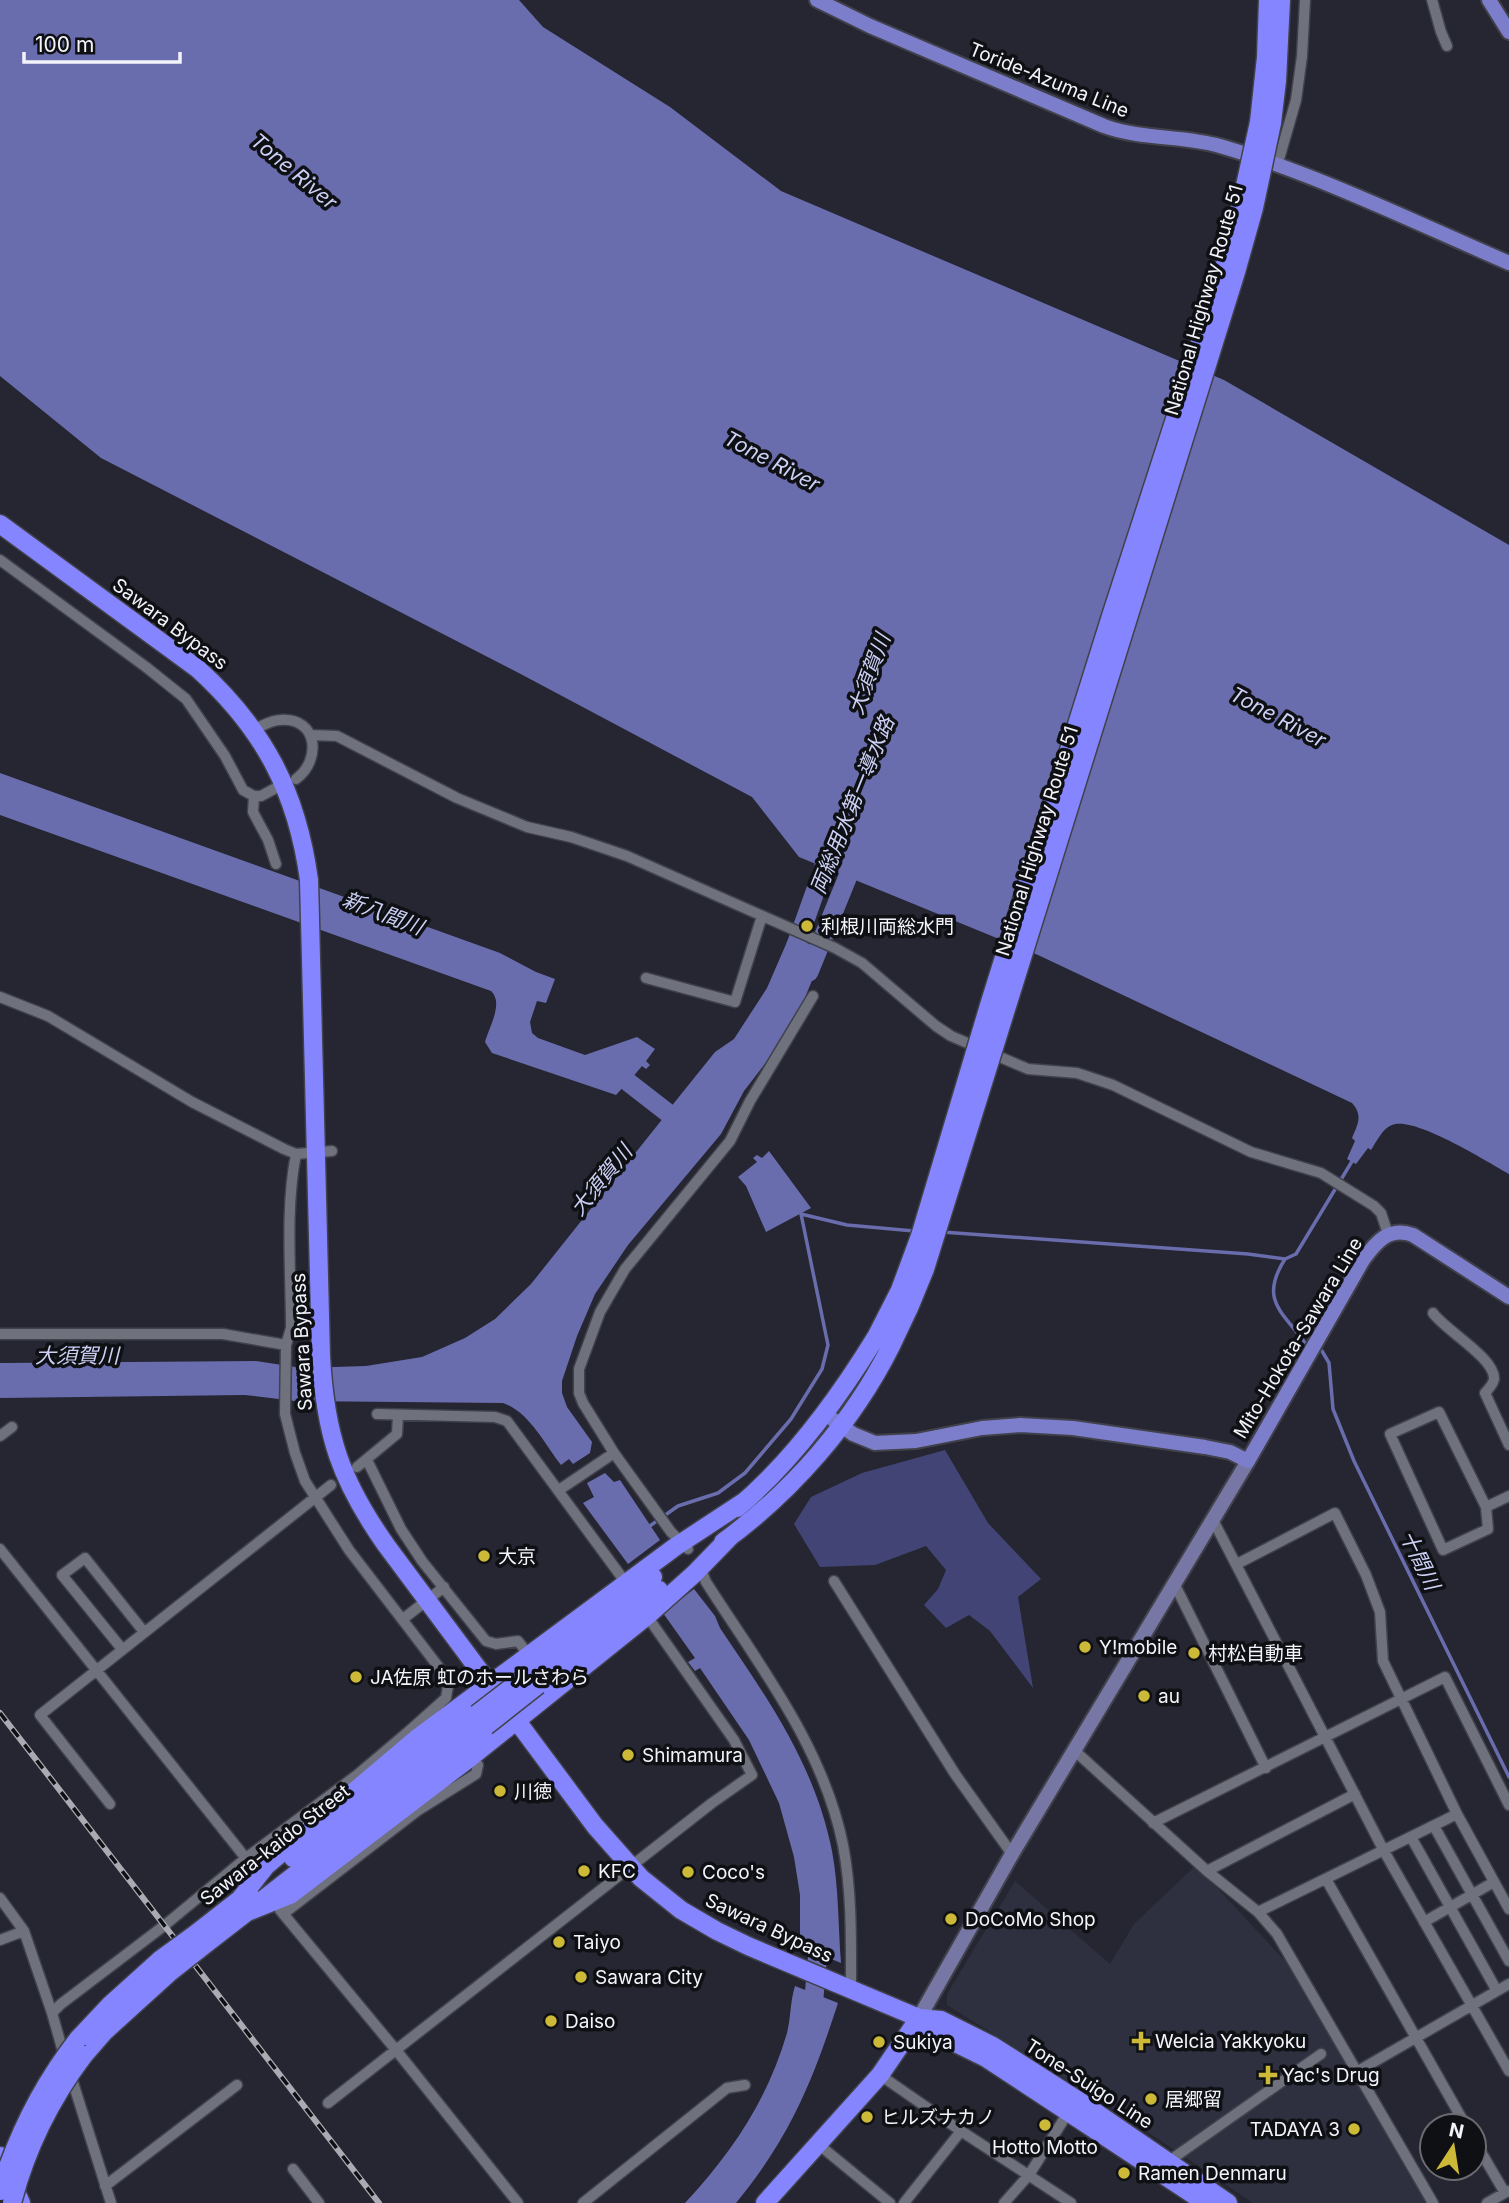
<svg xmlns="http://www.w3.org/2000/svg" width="1509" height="2203" viewBox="0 0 1509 2203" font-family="Inter,'Noto Sans JP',sans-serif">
	<rect width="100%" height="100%" fill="#252631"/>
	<path fill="#2e2f3f" d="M1196,1865l92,99 139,239h-174l-138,-93 -168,-105v-11l68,-113 95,83 24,-40z"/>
	<path fill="#424476" d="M945,1450l43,73 53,56 -23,18 15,91 -43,-57 -21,-16 -23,13 -22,-23 14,-16 8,-19 -20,-24 -51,19 -55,2 -26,-43 17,-27 51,-24z"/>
	<path fill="#6a6dad" d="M0,0h519l24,27 127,80 111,84 443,189 285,165v629c-22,-12 -94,-58 -117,-49 -10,4 -15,16 -21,25l-3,-2 -12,16 -9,-5 8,-18 -3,-3c6,-14 11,-23 0,-35l-314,-148 -239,-98 -47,-60 -237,-126 -414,-213 -101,-82z
		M0,773l500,180 36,19 19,7 -9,24 -9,-2 -7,21 2,11 6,5 47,17 52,-18 18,12 -9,12 4,4 -4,4 -4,-3 -11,13 19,14 -5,6 -19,-15 -10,11 -124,-42 -7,-11c4,-15 19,-39 6,-51l-491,-176z
		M790,935l34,16 -22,54 -25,43 -33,43 -23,43 -93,111 -33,49 -18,42 -15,45v12l5,14 25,35 -2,11 -17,11 -4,-5 -8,6c-17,-22 -32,-53 -58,-62l-208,-2 -50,-6 -245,3v-35l256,-2 46,7 64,-2 56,-9 43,-19 30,-19 36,-35 133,-167 -3,-3 6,-8 3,2 45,-56 19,-13 33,-51z
		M769,1151l42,57 -45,24 -20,-46 -8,-9 19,-15 -4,-4 4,-3 5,3z
		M605,1473l9,9 6,-2 40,60 -32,24 -45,-61 11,-6 -7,-14z
		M694,1589l21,27 5,12c48,71 95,137 112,223 7,37 6,75 9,112l-41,-17v-51l-6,-38 -15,-54 -30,-63 -49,-72 -5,3 -7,-9 7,-4 -32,-45z
		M795,1986l43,17c-26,80 -48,134 -102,200h-51c47,-51 82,-102 102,-170 4,-16 3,-31 8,-47z"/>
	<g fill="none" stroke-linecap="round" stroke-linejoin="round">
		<path stroke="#6a6dad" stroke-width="3.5" d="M942,1232l306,22 37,5 11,-5 58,-96
			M1285,1259c-26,41 -3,52 20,84
			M1322,1351l7,12 4,46 21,52 155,316
			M647,1528l31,-22 40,-13 27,-20 46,-54 31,-50 6,-24 -27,-131 46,11 67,6"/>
		<path stroke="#6a6dad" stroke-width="19" d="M794,951l38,-107
			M809,972l48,-118
			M628,1082l49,38
			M809,2020l4,-11 7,-81"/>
		<g stroke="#40414a" stroke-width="13">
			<path id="street" d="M1432,0l9,32 6,14
				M1277,166l19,-66 6,-44 3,-56
				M0,560l146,107 40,32 39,57 18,34 11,6h7l13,-7
				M254,729c8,-3 18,-9 26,-9 38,-3 42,40 16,59
				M311,735l26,1 120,62 70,29 44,10 56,19 208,92 27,15 74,63 15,10 77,33 49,4 36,12 138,67 70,21 53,33 7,7 7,21
				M254,796l-1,16 15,28 8,24
				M646,978l89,24 27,-86
				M0,997l48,19 144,86 92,47 12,5 36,-3
				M1433,1313c13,18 62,45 61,66 -1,6 -5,9 -9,14l24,52
				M0,1334h223l63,11 -1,69 10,39 10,28 44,69 95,124 4,12 -2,12 -37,33 7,8
				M286,1345l5,-17c0,-57 -6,-118 5,-174
				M377,1414l118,3 12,4 119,162
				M0,1436l12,-9
				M367,1460l34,69 21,32 64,80 10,3 22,-3 10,13
				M357,1467l40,-33 1,-19
				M559,1490l55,-37
				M1486,1507l2,22 -45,21 -53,-116 49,-22 47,95 23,-11
				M1213,1520l171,331 125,220
				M0,1549l248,312
				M688,1549l-17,-17 -57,-79 -31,-50 -4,-10v-24l21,-57 25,-43 105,-128 20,-40 63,-105
				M1237,1564l98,-51 31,62 14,37 3,49 74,153 52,95
				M700,1567l6,15c53,83 117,164 137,263 9,47 8,95 8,143
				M834,1581l121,193 57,80
				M1174,1583l92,185
				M403,1619l41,-32
				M122,1649l-60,-74 23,-17 59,74
				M1075,1751l132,120 51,41 19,22 156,269
				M110,1804l-70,-89 291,-230
				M1153,1823l292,-146 64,128
				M1434,1826l75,135
				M1411,1837l86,154
				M1207,1871l148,-77
				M1326,1879l140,247
				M0,1898l24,33 28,82
				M280,1910l116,140 122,153
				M1258,1912l199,-98
				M283,1914l134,-103 59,-37 2,-9 -7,-8
				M1424,1922l70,-40
				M0,1940l24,-9
				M65,2059l-13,-46 9,-9 104,-79 81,-67 111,-83 52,-44
				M1358,2071l151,-87
				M70,2073l41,130
				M880,2075l81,56 -57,72
				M328,2103l384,-300 40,-28 -18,-35 -87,-124
				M961,2131l110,72
				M1474,2140l31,53
				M818,2144l72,59
				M1169,2161l152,-107
				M293,2169l26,34
				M105,2186l132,-101
				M583,2203l144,-115 18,-3
				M1004,2203l25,-28 40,-64
				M1487,2203l21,-12"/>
		</g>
		<g stroke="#40414a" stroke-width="18">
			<path id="secondary" d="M919,2018l93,-164 236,-393"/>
		</g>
		<g stroke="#40414a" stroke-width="18">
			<path id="primary" d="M817,0l53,26 234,100c38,14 78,9 116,20 99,29 194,76 289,117
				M1489,0l20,32
				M824,1413l29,21 22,9 41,-2 66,-13 38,-3 53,3 132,19 25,5 18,9 115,-201c13,-18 26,-34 50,-25l96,62"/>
		</g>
		<g stroke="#40414a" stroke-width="21">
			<path id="highway" d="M1259,122l7,-65 2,-57
				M1272,123l5,-42 4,-81
				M0,524l198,145c66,60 99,123 111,211l12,476c4,79 20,125 65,189l209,281 46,52 40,32 36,21 31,15 171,72 22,2 52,26 83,53 152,104
				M737,1508c56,-47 101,-109 139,-171
				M723,1542c69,-50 130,-120 168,-196
				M529,1674l124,-97
				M538,1685l121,-95
				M293,1858l184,-144
				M240,1899l26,-33 150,-127 259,-192 70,-46
				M245,1913l45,-18 181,-138 176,-141 47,-42 36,-37
				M194,1935l55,-43
				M202,1947l284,-221
				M919,2018l14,14 53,26 220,145
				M78,2039l32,-34 51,-46
				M84,2055l20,-23 65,-59
				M0,2156l21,47
				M765,2203l115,-128 39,-57"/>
		</g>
		<use href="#street" stroke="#6f717d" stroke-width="10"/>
		<use href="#secondary" stroke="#7677a4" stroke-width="14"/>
		<use href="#primary" stroke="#7c7ecb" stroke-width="14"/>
		<use href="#highway" stroke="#8586ff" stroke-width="18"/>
		<g stroke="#a9aab2" stroke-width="6">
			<path id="rail" d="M0,1713l379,490"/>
		</g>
		<use href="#rail" stroke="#0f1014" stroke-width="3.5" stroke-dasharray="10" stroke-linecap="butt"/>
		<g stroke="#40414a" stroke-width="21" stroke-linecap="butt">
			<path id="highway-bridge" d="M876,1337l24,-47 20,-54 70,-234 121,-386 113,-348 17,-64 18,-82
				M891,1346l18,-38 16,-39 311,-997 18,-64 18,-85
				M477,1714l52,-40
				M486,1726l52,-41
				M161,1959l33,-24
				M169,1973l33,-26
				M0,2191c17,-56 42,-106 78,-152
				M12,2203c14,-54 38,-103 72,-148"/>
		</g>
		<use href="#highway-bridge" stroke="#8586ff" stroke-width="18"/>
	</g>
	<g fill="#cdb938" stroke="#0f1014" stroke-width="2.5">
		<circle cx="807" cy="926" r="7"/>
		<circle cx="484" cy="1556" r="7"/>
		<circle cx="1085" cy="1647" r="7"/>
		<circle cx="1194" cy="1653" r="7"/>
		<circle cx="356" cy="1677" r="7"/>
		<circle cx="1144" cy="1696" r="7"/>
		<circle cx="628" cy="1755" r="7"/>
		<circle cx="500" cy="1791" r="7"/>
		<circle cx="584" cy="1871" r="7"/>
		<circle cx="688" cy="1872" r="7"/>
		<circle cx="951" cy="1919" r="7"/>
		<circle cx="559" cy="1942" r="7"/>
		<circle cx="581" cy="1977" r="7"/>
		<circle cx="551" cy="2021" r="7"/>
		<path d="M1137.5 2030.5h7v7h7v7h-7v7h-7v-7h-7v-7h7z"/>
		<circle cx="879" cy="2042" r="7"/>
		<path d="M1264.5 2064.5h7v7h7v7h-7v7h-7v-7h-7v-7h7z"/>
		<circle cx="1151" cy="2099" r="7"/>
		<circle cx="867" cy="2117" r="7"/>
		<circle cx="1045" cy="2125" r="7"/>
		<circle cx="1354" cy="2129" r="7"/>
		<circle cx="1124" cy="2173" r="7"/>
	</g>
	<g text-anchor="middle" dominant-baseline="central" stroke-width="7" stroke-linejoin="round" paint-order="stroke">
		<g font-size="19" fill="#f3f4fb" stroke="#0f1014">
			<text transform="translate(1049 80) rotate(22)">Toride-Azuma Line</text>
			<text transform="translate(1204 300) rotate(-74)">National Highway Route 51</text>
			<text transform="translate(170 624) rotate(37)">Sawara Bypass</text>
			<text transform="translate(1037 841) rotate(-73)">National Highway Route 51</text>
			<text transform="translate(1298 1338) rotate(-59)">Mito-Hokota-Sawara Line</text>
			<text transform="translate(302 1342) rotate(-93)">Sawara Bypass</text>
			<text transform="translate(275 1845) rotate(-38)">Sawara-kaido Street</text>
			<text transform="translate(769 1928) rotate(25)">Sawara Bypass</text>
			<text transform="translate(1089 2084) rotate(33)">Tone-Suigo Line</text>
		</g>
		<g font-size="19" fill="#f3f4fb" stroke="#0f1014" text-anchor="start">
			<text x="821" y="926">利根川両総水門</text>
			<text x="498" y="1556">大京</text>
			<text x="1099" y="1647">Y!mobile</text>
			<text x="1208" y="1653">村松自動車</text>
			<text x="370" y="1677">JA佐原 虹のホールさわら</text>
			<text x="1158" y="1696">au</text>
			<text x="642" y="1755">Shimamura</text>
			<text x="514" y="1791">川徳</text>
			<text x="598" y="1871">KFC</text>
			<text x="702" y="1872">Coco's</text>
			<text x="965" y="1919">DoCoMo Shop</text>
			<text x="573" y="1942">Taiyo</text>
			<text x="595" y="1977">Sawara City</text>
			<text x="565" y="2021">Daiso</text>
			<text x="1155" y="2041">Welcia Yakkyoku</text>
			<text x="893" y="2042">Sukiya</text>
			<text x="1282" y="2075">Yac's Drug</text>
			<text x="1165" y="2099">居郷留</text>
			<text x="881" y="2117">ヒルズナカノ</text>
			<text x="1340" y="2129" text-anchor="end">TADAYA 3</text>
			<text x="1045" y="2147" text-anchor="middle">Hotto Motto</text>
			<text x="1138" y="2173">Ramen Denmaru</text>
		</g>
		<g font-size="21" font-style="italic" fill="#ccd0f5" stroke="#0f1014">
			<text transform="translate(294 171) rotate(40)">Tone River</text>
			<text transform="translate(772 461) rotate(28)">Tone River</text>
			<text transform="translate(869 674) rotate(-70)">大須賀川</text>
			<text transform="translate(1278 717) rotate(28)">Tone River</text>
			<text transform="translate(852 805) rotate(-68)">両総用水第一導水路</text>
			<text transform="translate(383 913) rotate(21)">新八間川</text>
			<text transform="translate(601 1180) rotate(-51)">大須賀川</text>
			<text x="77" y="1355">大須賀川</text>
			<text transform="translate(1420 1560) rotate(64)">十間川</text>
		</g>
	</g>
	<g transform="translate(1453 2147) rotate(12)"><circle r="33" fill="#0f1014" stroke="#6a6b70" stroke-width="2"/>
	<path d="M0-5L12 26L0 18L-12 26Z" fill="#cdb938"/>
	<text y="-10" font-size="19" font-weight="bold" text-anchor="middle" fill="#f3f4fb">N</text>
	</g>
	<path d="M24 52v10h156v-10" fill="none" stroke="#f3f4fb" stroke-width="3.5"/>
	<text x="35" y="52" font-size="21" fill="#f3f4fb" stroke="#0f1014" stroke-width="5" paint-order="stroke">100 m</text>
</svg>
